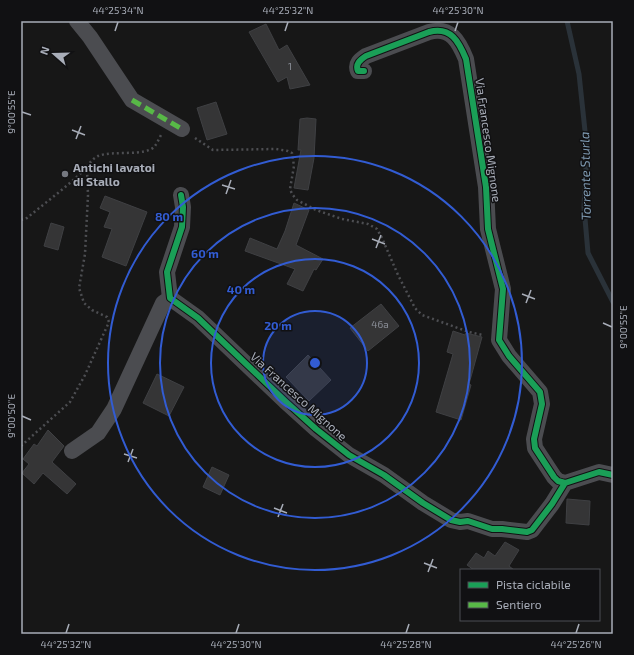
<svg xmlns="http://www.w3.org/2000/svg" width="634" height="655" viewBox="0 0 634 655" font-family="'Exo 2',sans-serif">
	<rect width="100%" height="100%" fill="#171717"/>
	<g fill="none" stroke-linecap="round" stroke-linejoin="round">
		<path stroke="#2a3239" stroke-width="5" d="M567,21l12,53 8,76 -3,57 4,46 25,49"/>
	</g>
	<path fill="#353536" stroke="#3f4043" d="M266,24l13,26 8,-5 23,40 -20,4 -3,-12 -9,5 -29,-50z
		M216,102l11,32 -20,6 -10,-32z
		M307,118l9,1 -2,39 -6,32 -14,-2 7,-38h-3l2,-31z
		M105,196l42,16 -21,54 -24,-9 10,-28 -8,-2 6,-15 -10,-4z
		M294,203l15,7 -13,35 27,14 -7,11 -2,-1 -11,22 -16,-7 8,-15 -50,-18 5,-13 27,11 8,-18z
		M51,223l13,4 -6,23 -14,-4z
		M381,304l18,22 -31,25 -18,-23z
		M453,331l12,4 1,-2 16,4 -13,47 2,1 -10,35 -25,-8 17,-58 -6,-2z
		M308,355l23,25 -22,21 -23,-24z
		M157,374l27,13 -15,29 -26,-13z
		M48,430l16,16 -12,16 24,22 -9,10 -24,-21 -9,11 -12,-11 7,-9 -6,-5 11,-15 3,2z
		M212,467l17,8 -9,20 -17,-8z
		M567,499l23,2 -1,24 -23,-2z
		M505,542l14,8 -10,16 5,4h-40l-7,-5 9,-12 8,5 4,-7 7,5z"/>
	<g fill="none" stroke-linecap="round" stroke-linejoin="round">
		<path stroke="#4d4e52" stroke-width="2.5" stroke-dasharray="2 3" stroke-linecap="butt" d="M195,138l18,12 63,-1 12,2 4,2 2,13 -4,23 2,5 5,6 19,10 26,9 26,5 9,5 5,9 16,37 17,33 7,7 47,17 14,3
			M21,220l6,-2c18,-15 37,-29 54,-45 6,-5 10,-14 17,-17 15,-6 48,1 57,-10 2,-3 4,-7 6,-11
			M21,446l49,-44 15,-27 24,-53 -2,-5 -15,-7 -8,-7 -5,-15 6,-34 3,-59 -1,-27"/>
		<path stroke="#4b4c50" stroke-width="16" d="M77,21l13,16 42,63 50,29
			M364,71h-6c-3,-7 2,-11 8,-15l63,-24c22,-6 30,10 37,27l20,128 2,42 15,60 -4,51 10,16 31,36 2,12 -8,35 1,9 19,29 4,4 7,2 34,-11 14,3
			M181,195l2,12 -1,20 -15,45 3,26 28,20 87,83 31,28 33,26 35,20 39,28 28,17 9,2 8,-1 24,8h10l25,3 5,-2 20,-26 13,-21
			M72,451l26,-18 16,-24 49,-106 7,-5"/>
		<path stroke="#58b947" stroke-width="5" stroke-dasharray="10 5" stroke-linecap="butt" d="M132,100l50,29"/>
		<g stroke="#111113" stroke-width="8">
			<path id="cycleway" d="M364,71h-6c-3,-7 2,-11 8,-15l63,-24c22,-6 30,10 37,27l20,128 2,42 15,60 -4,51 10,16 31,36 2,12 -8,35 1,9 19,29 4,4 7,2 34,-11 14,3
				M181,195l2,12 -1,20 -15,45 3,26 28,20 87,83 31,28 33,26 35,20 39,28 28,17 9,2 8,-1 24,8h10l25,3 5,-2 20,-26 13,-21"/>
		</g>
		<use href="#cycleway" stroke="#1a9f57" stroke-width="6"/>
	</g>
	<path fill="none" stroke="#a8adb8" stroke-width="1.5" d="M115,31l3,-9M285,31l3,-9M455,31l3,-9M22,112l9,3M72,130l13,5M76,139l5,-13M222,185l13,4M226,194l5,-14M372,239l13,5M376,248l5,-13M522,294l13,5M526,303l5,-13M603,323l9,4M22,416l9,4M124,454l13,4M128,462l5,-13M274,508l13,5M278,517l5,-13M424,563l13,5M428,572l5,-13M66,633l3,-9M236,633l3,-9M406,633l3,-9M576,633l3,-9"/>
	<circle cx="315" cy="363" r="52" fill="#325cd3" fill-opacity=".12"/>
	<g fill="none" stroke="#325cd3" stroke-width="2">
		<circle cx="315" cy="363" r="52"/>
		<circle cx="315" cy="363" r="104"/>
		<circle cx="315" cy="363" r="155"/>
		<circle cx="315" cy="363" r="207"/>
	</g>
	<circle fill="#757880" stroke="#111113" stroke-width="1.5" cx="65" cy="174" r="4"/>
	<g text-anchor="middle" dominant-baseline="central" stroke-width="3" stroke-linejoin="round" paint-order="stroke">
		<g font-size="10" fill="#8b8f98">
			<text x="290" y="66">1</text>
			<text x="380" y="324">46a</text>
		</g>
		<g font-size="12" fill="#a8adb8" stroke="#111113">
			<text transform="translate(489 140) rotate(82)">Via Francesco Mignone</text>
			<text transform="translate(299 396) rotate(42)">Via Francesco Mignone</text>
		</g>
		<g font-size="12" font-weight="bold" fill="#a8adb8" stroke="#111113" text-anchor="start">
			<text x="73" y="167">Antichi lavatoi<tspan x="73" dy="14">di Stallo</tspan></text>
		</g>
		<g font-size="13" font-style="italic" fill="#7f9bb3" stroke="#111113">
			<text transform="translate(585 176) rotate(-91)">Torrente Sturla</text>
		</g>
	</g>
	<circle cx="315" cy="363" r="6" fill="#325cd3" stroke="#111113" stroke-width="2"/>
	<g font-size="12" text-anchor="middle" font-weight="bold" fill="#325cd3" stroke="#111113" stroke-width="3" stroke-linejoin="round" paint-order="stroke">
		<text x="169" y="221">80 m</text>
		<text x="205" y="258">60 m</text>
		<text x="241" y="294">40 m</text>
		<text x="278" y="330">20 m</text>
	</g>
	<rect width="634" height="655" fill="none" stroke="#111113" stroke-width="44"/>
	<rect x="460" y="569" width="140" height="52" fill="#111113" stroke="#4d4f55"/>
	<rect x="468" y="582" width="20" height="6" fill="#1a9f57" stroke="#4d4f55"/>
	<text x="496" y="589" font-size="12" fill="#a8adb8">Pista ciclabile</text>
	<rect x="468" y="602" width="20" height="6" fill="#58b947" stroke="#4d4f55"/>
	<text x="496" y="609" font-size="12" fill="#a8adb8">Sentiero</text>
	<g transform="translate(54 54) rotate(290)" stroke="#111113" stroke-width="3" paint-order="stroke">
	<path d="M0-3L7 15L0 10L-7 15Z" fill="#a8adb8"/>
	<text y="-6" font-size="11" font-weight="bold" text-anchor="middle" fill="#a8adb8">N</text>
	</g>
	<rect x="22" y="22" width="590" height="611" fill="none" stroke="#a8adb8" stroke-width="1.5"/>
	<g font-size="10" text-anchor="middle" fill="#a8adb8">
		<text x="118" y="14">44°25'34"N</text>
		<text x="288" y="14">44°25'32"N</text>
		<text x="458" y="14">44°25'30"N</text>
		<text transform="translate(11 112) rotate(-90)" y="4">9°00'55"E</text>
		<text transform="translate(623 327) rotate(-90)" y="4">9°00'55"E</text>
		<text transform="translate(11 416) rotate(-90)" y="4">9°00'50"E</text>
		<text x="66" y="648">44°25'32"N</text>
		<text x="236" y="648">44°25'30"N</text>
		<text x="406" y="648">44°25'28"N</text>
		<text x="576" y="648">44°25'26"N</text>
	</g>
</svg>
